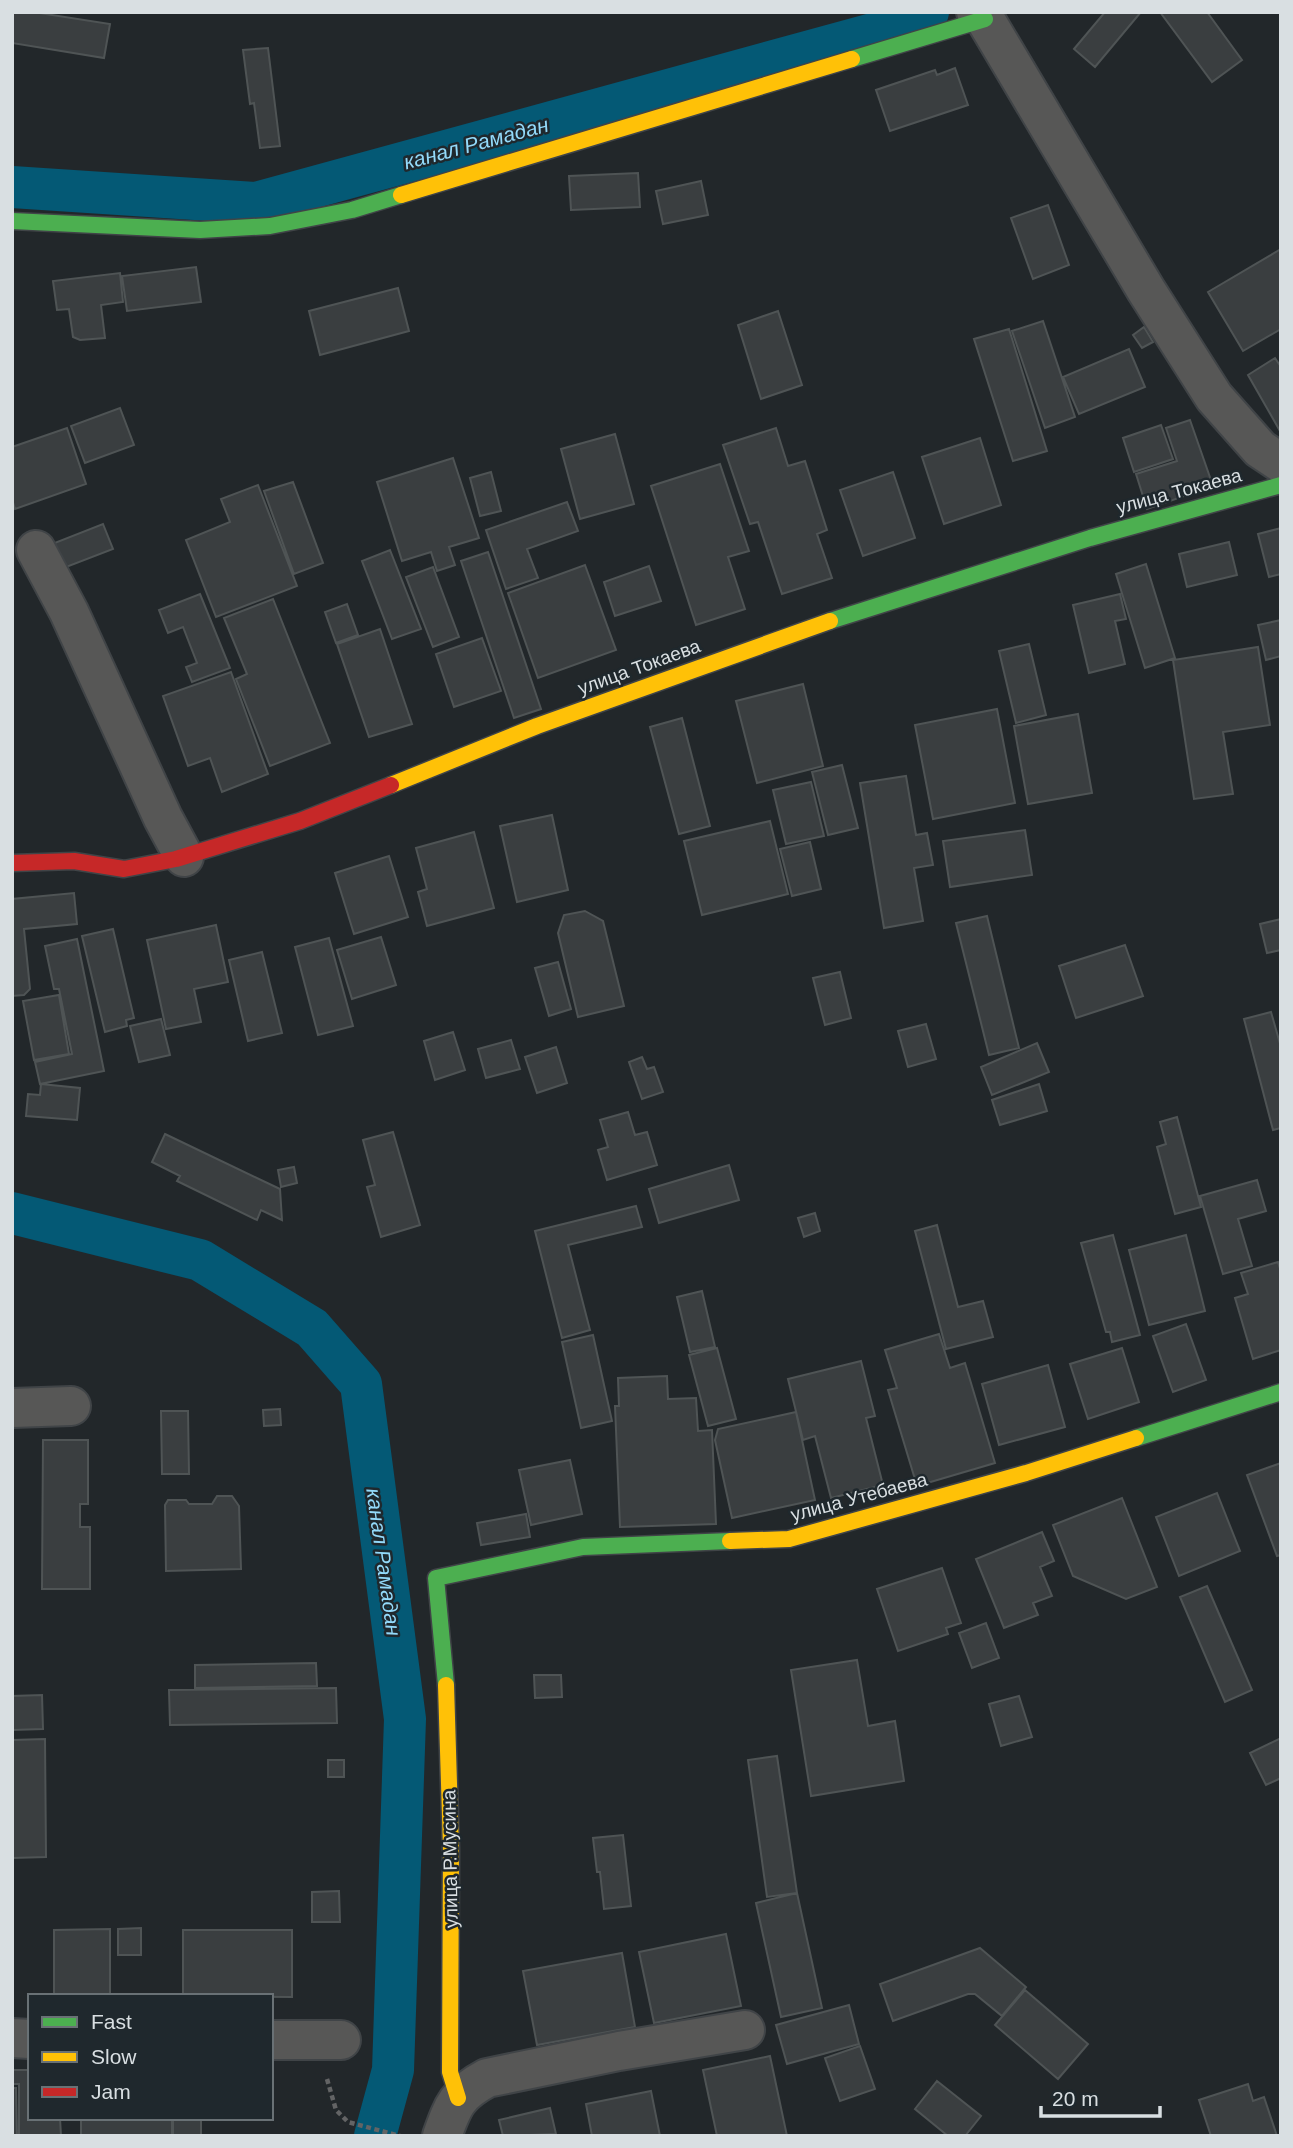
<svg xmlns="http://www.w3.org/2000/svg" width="1293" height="2148" viewBox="0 0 1293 2148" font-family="Arial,sans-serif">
	<rect width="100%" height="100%" fill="#22272a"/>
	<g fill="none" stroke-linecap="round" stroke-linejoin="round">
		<path stroke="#045975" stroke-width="42" d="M12,187l244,16 657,-180 15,-11
			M12,1213l188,47 112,68 49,56 44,335 -12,351 -18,66"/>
	</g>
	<path fill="#3a3e40" stroke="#4f5455" stroke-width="2" d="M12,12h21l77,12 -6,34 -92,-15z
		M1105,12h36l-46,55 -21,-18z
		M1160,12h47l35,48 -30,22z
		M268,48l12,98 -20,2 -6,-45 -4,1 -7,-54z
		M955,68l13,37 -78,26 -14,-41 59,-20 2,5z
		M638,173l2,34 -69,3 -2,-34z
		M701,181l7,34 -45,9 -7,-33z
		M1048,205l21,60 -36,14 -22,-61z
		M1281,249v80l-38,22 -35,-59z
		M196,267l5,35 -74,9 -5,-35z
		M120,273l3,29 -22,3 4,33 -25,2 -7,-3 -4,-28 -12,1 -4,-29z
		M398,288l11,43 -89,24 -11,-44z
		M778,311l24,74 -41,14 -23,-74z
		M1043,321l32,96 -30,11 -33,-97z
		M1144,327l9,15 -11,6 -9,-13z
		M1009,329l38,122 -34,10 -39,-122z
		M1129,349l16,38 -66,27 -16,-37z
		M1275,358l6,9 -1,64 -32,-56z
		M120,408l14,37 -49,18 -14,-37z
		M1190,420l23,66 -66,23 -11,-35 41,-13 -11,-33z
		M1161,425l12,34 -39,13 -11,-34z
		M67,428l19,56 -71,25 -3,-10v-52z
		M776,428l12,38 17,-5 22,69 -10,4 15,44 -50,16 -24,-72 -8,2 -27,-79z
		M615,434l19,70 -54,15 -19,-70z
		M980,438l21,67 -57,19 -22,-67z
		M453,458l26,80 -30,9 6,18 -18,6 -6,-19 -29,9 -25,-79z
		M720,464l29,87 -21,6 17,52 -49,16 -45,-139z
		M491,472l10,39 -21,5 -10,-38z
		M893,472l22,66 -52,18 -23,-66z
		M293,482l30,81 -29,11 -30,-83z
		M258,485l39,101 -81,31 -30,-77 44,-18 -9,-23z
		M567,502l11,29 -51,18 11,29 -32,11 -20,-59z
		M103,524l10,25 -52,20 -9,-25z
		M1281,528v46l-12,3 -11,-43z
		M1229,542l8,33 -50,12 -8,-33z
		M390,550l31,79 -29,10 -30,-78z
		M488,552l53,157 -27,9 -53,-157z
		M1146,564l29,94 -30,10 -29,-94z
		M585,565l31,85 -78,28 -30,-85z
		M649,566l12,35 -46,15 -11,-34z
		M433,567l26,70 -26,10 -27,-70z
		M200,594l30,74 -38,14 -6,-15 11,-4 -14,-36 -15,6 -9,-23z
		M1120,594l6,25 -11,2 10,43 -36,9 -16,-68z
		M273,599l57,144 -60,23 -34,-87 11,-5 -23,-56z
		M347,604l11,31 -22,8 -11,-31z
		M1281,620v36l-15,4 -8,-35z
		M380,629l32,95 -43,13 -32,-93z
		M482,638l19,53 -47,16 -18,-53z
		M1029,644l17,71 -30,8 -17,-72z
		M1258,647l12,78 -47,7 10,62 -39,5 -21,-139z
		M231,672l37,102 -46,18 -12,-34 -22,8 -25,-70z
		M803,684l20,82 -66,17 -21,-82z
		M997,709l18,94 -82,16 -18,-94z
		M1078,714l14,79 -64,11 -14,-78z
		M682,718l28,108 -31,8 -29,-107z
		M842,765l16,63 -30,7 -16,-63z
		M906,776l10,59 11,-2 6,32 -19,3 9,53 -39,7 -24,-145z
		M811,782l13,54 -38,8 -13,-54z
		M552,815l16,75 -51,12 -17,-76z
		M770,821l18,73 -86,21 -18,-74z
		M1025,830l7,45 -82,12 -7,-46z
		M474,832l20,76 -67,18 -9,-34 9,-3 -11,-41z
		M810,842l11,47 -29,7 -12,-47z
		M389,856l19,61 -54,17 -19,-61z
		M74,893l3,31 -53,5 6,60 -6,6 -12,1v-97z
		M585,911l18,10 21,85 -46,11 -20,-84 6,-18z
		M987,916l32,132 -30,7 -33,-132z
		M1281,919v31l-14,3 -7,-29z
		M216,925l12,57 -34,7 7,33 -35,7 -19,-89z
		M113,929l21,89 -8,2 1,6 -22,6 -23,-96z
		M381,937l15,48 -44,14 -15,-49z
		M329,938l24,88 -35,9 -23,-88z
		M77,939l27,132 -64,13 -5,-22 37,-8 -13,-65h-5l-9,-43z
		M1125,945l18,51 -67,22 -17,-52z
		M262,952l20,81 -34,8 -19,-81z
		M558,962l13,47 -22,7 -14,-48z
		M840,972l11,46 -26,7 -12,-47z
		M59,995l10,59 -35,6 -11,-59z
		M1271,1012l10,35v81l-8,2 -29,-111z
		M161,1019l9,36 -31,7 -9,-36z
		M926,1024l10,35 -28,8 -10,-36z
		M453,1032l12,38 -30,10 -11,-39z
		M511,1040l9,29 -34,9 -8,-29z
		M1037,1043l12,29 -57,23 -11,-28z
		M556,1047l11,36 -30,10 -12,-36z
		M642,1057l5,12 7,-2 9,25 -21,7 -13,-37z
		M41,1084l39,4 -3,32 -51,-4 2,-22 12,1z
		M1039,1084l8,27 -47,14 -8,-25z
		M628,1112l7,23 12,-3 10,33 -50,15 -9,-30 10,-3 -8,-27z
		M1177,1117l24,90 -26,7 -18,-67 9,-3 -6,-22z
		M393,1132l27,93 -39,12 -14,-50 8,-2 -12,-45z
		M165,1134l115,55 2,31 -21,-10 -4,10 -80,-39 3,-5 -28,-14z
		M729,1165l10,35 -80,23 -10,-34z
		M294,1167l3,16 -16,4 -3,-17z
		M1257,1180l9,31 -28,8 14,47 -29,8 -23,-78z
		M636,1206l6,21 -74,18 22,85 -28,8 -27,-107z
		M815,1213l5,18 -16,6 -6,-19z
		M937,1225l21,82 25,-6 10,36 -47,12 -31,-118z
		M1113,1235l27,100 -28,7 -2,-10h-4l-25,-89z
		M1186,1235l19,76 -56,14 -20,-75z
		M1278,1262l3,10v78l-28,9 -18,-61 13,-4 -7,-21z
		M702,1291l13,56 -25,5 -13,-55z
		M1186,1324l20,56 -33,12 -20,-56z
		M939,1334l11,34 15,-5 30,100 -78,23 -29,-96 9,-2 -12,-38z
		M593,1335l19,86 -31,7 -19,-86z
		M717,1348l19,71 -28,7 -19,-71z
		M1122,1348l17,54 -51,17 -18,-55z
		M861,1361l14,55 -9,2 17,67 -52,13 -16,-62 -12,4 -15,-61z
		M1048,1365l17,62 -66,18 -17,-61z
		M667,1376l1,23 28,-1 2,33 14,-1 4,94 -96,3 -5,-121h4l-1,-28z
		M280,1409l1,16 -17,1 -1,-16z
		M161,1411h27l1,63h-27z
		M796,1412l19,88 -83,18 -17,-78 3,-11z
		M43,1440h45v64h-8v23h10v62h-48z
		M570,1460l12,54 -51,11 -12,-55z
		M1281,1463v92l-4,1 -30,-81z
		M1217,1493l23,58 -61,25 -23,-59z
		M217,1496h15l7,10 2,63 -75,2 -1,-66 3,-5h18l3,4h23z
		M1122,1498l35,89 -31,12 -53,-23 -20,-51z
		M526,1514l4,23 -49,8 -4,-22z
		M1042,1532l12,29 -14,6 12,29 -19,7 5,12 -34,13 -28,-69z
		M942,1568l19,55 -15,5 2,6 -50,17 -21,-62z
		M1207,1586l45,104 -27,12 -45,-105z
		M986,1623l13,35 -27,10 -13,-35z
		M857,1660l11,66 27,-5 9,60 -93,15 -20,-126z
		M316,1663l1,23 -122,2v-23z
		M534,1675h27l1,22 -27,1z
		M336,1688l1,35 -167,2 -1,-35z
		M42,1695l1,34 -31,1v-34z
		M1019,1696l13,41 -31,9 -12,-42z
		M1281,1738v40l-15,7 -16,-32z
		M45,1739l1,118 -34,1v-118z
		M777,1756l20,137 -30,4 -19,-137z
		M328,1760h16v17h-16z
		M623,1835l8,71 -27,3 -4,-37h-3l-4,-34z
		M339,1891l1,31h-28v-30z
		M797,1893l25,115 -41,9 -25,-114z
		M141,1928v27h-23v-26z
		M110,1929v67h-56v-66z
		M183,1930h109v67l-109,-1z
		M726,1934l15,72 -87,17 -15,-71z
		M980,1948l46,39 -24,29 -27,-22h-7l-75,27 -13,-37z
		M622,1953l13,74 -98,18 -14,-74z
		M1025,1990l63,54 -30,35 -63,-54z
		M849,2005l10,39 -72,20 -11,-39z
		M860,2046l15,43 -35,12 -15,-43z
		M770,2056l17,80h-70l-14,-66z
		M13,2070h17v48h30l1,18h-42v-52h-6z
		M937,2081l44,35 -16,20h-17l-33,-27z
		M1248,2084l5,17 11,-4 13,39h-66l-12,-36z
		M12,2088h4l1,48h-5z
		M651,2091l9,45h-68l-6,-32z
		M550,2108l6,26 -53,2 -4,-16z
		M81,2118h91v18h-91z
		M173,2118h28v18h-28z"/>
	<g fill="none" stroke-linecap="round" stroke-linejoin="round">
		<g stroke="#404447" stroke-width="42">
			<path id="street" d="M976,12l9,7 161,271 68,107 46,52 21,14
				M36,550l33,62 94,206 21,39
				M12,1408l59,-2
				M12,2038l18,1
				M271,2040h70
				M442,2136c11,-31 15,-42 45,-58l132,-27 126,-21"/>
		</g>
		<g stroke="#404447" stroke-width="19">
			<path id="fast" d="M852,59l133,-40
				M12,221l188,9 70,-4 82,-16 49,-15
				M830,621l260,-83 191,-53
				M1136,1438l145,-46
				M446,1685l-10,-107 147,-31 147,-6"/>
		</g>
		<g stroke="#404447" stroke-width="19">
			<path id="slow" d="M401,195l451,-136
				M391,785l146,-59 293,-105
				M730,1541l59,-2 237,-66 110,-35
				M446,1685l5,164 -1,223 8,26"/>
		</g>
		<g stroke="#404447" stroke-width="19">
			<path id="jam" d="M12,863l62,-2 50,8 52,-10 124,-38 91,-36"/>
		</g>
		<path stroke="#636465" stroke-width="4.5" stroke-dasharray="5 3.5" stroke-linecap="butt" d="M327,2079l9,31 12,12 52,14"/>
		<use href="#street" stroke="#575756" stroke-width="38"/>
		<use href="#fast" stroke="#4caf50" stroke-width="16"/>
		<use href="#slow" stroke="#ffc107" stroke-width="16"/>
		<use href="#jam" stroke="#c62828" stroke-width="16"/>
	</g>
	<g text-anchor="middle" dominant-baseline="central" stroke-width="5" stroke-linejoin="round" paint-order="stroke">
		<g font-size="19" fill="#d9dfe2" stroke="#1f282d">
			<text transform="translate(1179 491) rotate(-15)">улица Токаева</text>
			<text transform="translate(639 667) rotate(-20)">улица Токаева</text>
			<text transform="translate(859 1497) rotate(-15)">улица Утебаева</text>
			<text transform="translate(450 1859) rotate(-91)">улица Р.Мусина</text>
		</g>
		<g font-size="21" font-style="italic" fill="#93dafa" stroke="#1f282d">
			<text transform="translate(476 143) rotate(-15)">канал Рамадан</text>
			<text transform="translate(384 1562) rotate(82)">канал Рамадан</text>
		</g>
	</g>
	<rect width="1293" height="2148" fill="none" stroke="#d9dfe2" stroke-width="28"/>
	<rect x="28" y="1994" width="245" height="126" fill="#1f282d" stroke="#697175" stroke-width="2"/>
	<rect x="42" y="2017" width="35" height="10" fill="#4caf50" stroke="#697175" stroke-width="2"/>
	<text x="91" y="2029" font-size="21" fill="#d9dfe2">Fast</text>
	<rect x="42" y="2052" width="35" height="10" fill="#ffc107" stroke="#697175" stroke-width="2"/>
	<text x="91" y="2064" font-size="21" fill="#d9dfe2">Slow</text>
	<rect x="42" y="2087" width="35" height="10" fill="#c62828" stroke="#697175" stroke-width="2"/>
	<text x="91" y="2099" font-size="21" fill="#d9dfe2">Jam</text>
	<path d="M1041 2106v10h119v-10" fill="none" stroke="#d9dfe2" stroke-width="3.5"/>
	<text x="1052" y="2106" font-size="21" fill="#d9dfe2" stroke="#1f282d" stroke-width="5" paint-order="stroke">20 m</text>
</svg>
